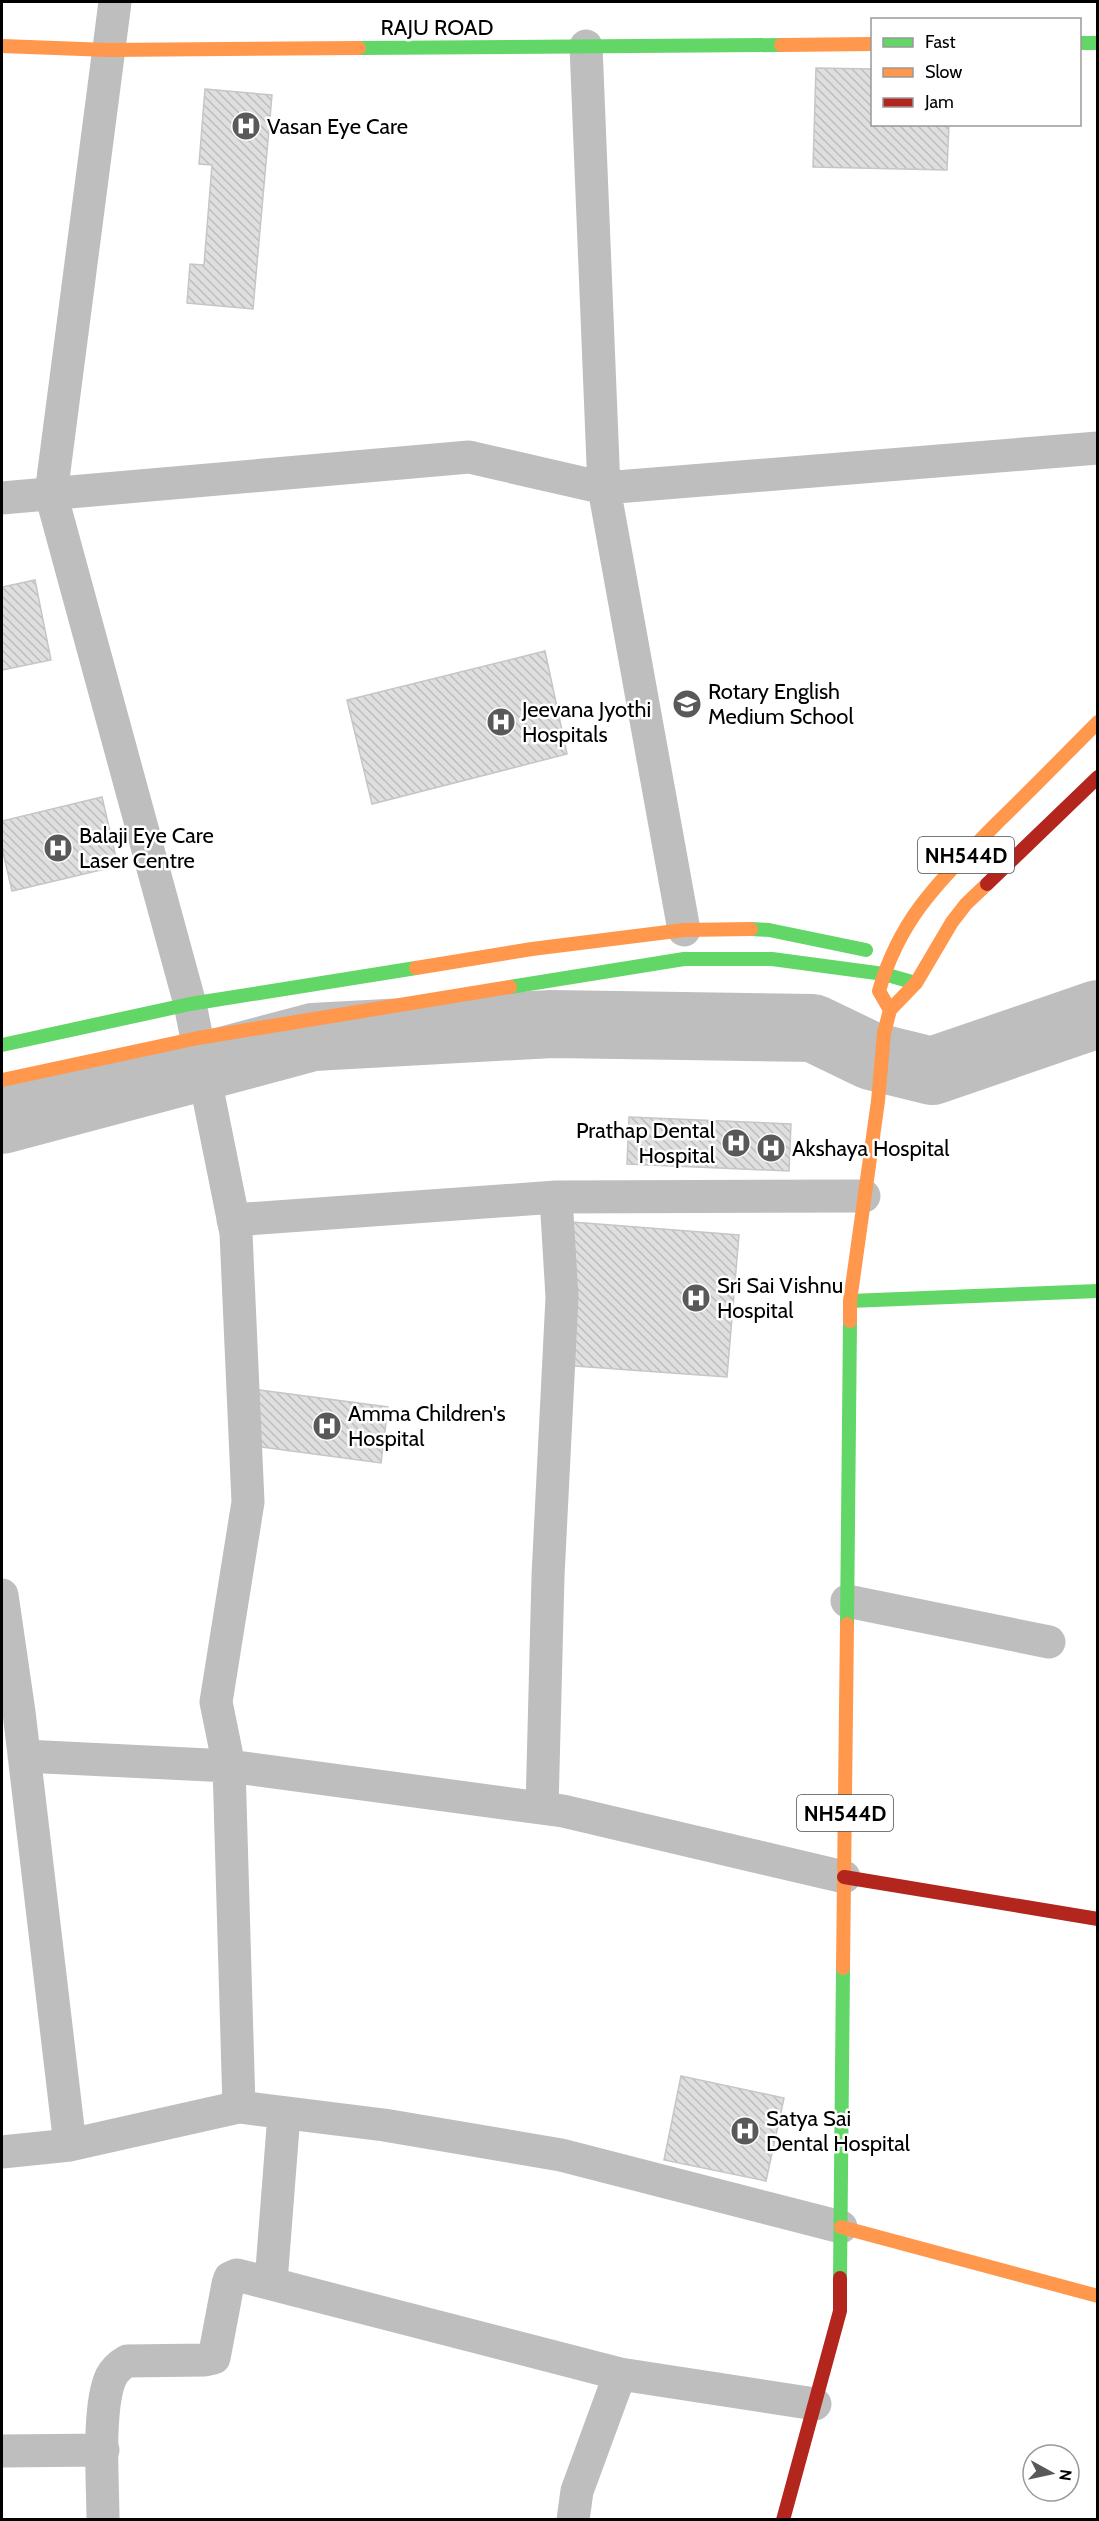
<svg xmlns="http://www.w3.org/2000/svg" width="1099" height="2521" viewBox="0 0 1099 2521" font-family="Cabin,sans-serif">
	<defs>
		<pattern id="building-back-hatch" width="6" height="6" patternUnits="userSpaceOnUse" patternTransform="scale(1.5)"><rect width="6" height="6" fill="#dfdfdf"/><path d="M-1 5l2 2M0 0l6 6M5-1l2 2" fill="none" stroke="#bebebe"/></pattern>
	</defs>
	<rect width="100%" height="100%" fill="#fff"/>
	<g fill="none" stroke-linecap="round" stroke-linejoin="round">
		<path stroke="#bebebe" stroke-width="68" d="M2,1120l311,-83 239,-13 261,4 58,28 61,15 166,-57"/>
	</g>
	<path fill="url(#building-back-hatch)" stroke="#c6c6c6" stroke-width="1.5" d="M816,68l56,1v55h77l-2,46 -134,-3z
		M205,89l67,6 -19,214 -66,-6 3,-39 14,1 8,-100 -13,-1z
		M35,580l16,80 -49,10v-83z
		M545,651l22,103 -195,50 -25,-104z
		M102,797l16,69 -106,25 -10,-43v-27z
		M629,1117l162,7 -2,47 -162,-7z
		M572,1222l167,13 -12,142 -166,-12z
		M253,1389l135,18 -7,56 -135,-18z
		M681,2076l103,22 -18,83 -102,-21z"/>
	<g fill="none" stroke-linecap="round" stroke-linejoin="round">
		<path stroke="#bebebe" stroke-width="33" d="M115,2l-64,492 139,510 46,229 12,269 -32,200 13,64 334,45 281,66
			M586,46l18,442 80,442
			M2,498l467,-41 135,31 494,-40
			M556,1197l308,-1
			M233,1220l323,-23 6,100 -14,279 -6,232
			M2,1595l17,117 51,433 -68,7
			M847,1601l202,41
			M24,1756l205,10 10,341 -169,38
			M239,2107l145,18 177,30 280,72
			M271,2282l13,-168
			M2,2451l101,-1
			M103,2520c0,-36 -6,-113 8,-143 4,-8 9,-12 16,-16l78,-1 9,-2 14,-74 2,-6 7,-3 383,99
			M573,2520l4,-29 43,-117 195,30"/>
		<path stroke="#63d668" stroke-width="14" d="M1080,43h18
			M359,48l422,-3
			M751,929l18,1 97,20
			M510,987l174,-28h88l112,15 28,8
			M2,1045l188,-41 226,-36
			M850,1301l248,-10
			M847,1624l3,-303
			M840,2278l3,-310"/>
		<path stroke="#ff974d" stroke-width="14" d="M781,45l91,-1
			M2,46l106,4 251,-2
			M416,968l116,-19 152,-19 67,-1
			M890,1010l-11,-19c22,-77 65,-114 119,-169 34,-33 67,-67 100,-100
			M2,1080l196,-42 312,-51
			M850,1321v-20l28,-200 6,-68 6,-23 26,-27 36,-61 14,-18 21,-20
			M843,1968l4,-344
			M841,2227l257,69"/>
		<path stroke="#b3261e" stroke-width="14" d="M987,884l111,-107
			M844,1877l254,42
			M783,2520l57,-209v-33"/>
	</g>
	<defs>
		<g id="hospital-disc" transform="scale(1.5)"><circle r="9.5" fill="#595959" stroke="#fff"/><path d="M-5-5h3v3.5h4V-5h3V5h-3V1.5h-4V5h-3Z" fill="#fff"/></g>
		<g id="school-disc" transform="scale(1.5)"><circle r="9.5" fill="#595959" stroke="#fff"/><path d="M0-5L7-2L0 1L-7-2ZM-4 1L0 2.5L4 1V4Q0 6-4 4Z" fill="#fff"/></g>
	</defs>
	<g fill-rule="evenodd">
		<use href="#hospital-disc" x="246" y="126"/>
		<use href="#school-disc" x="687" y="704"/>
		<use href="#hospital-disc" x="501" y="722"/>
		<use href="#hospital-disc" x="58" y="848"/>
		<use href="#hospital-disc" x="736" y="1143"/>
		<use href="#hospital-disc" x="771" y="1148"/>
		<use href="#hospital-disc" x="696" y="1298"/>
		<use href="#hospital-disc" x="327" y="1426"/>
		<use href="#hospital-disc" x="745" y="2131"/>
	</g>
	<g text-anchor="middle" dominant-baseline="central" stroke-width="5" stroke-linejoin="round" paint-order="stroke">
		<g fill="#fff" stroke="#4c4c4c" stroke-width="1.5">
			<rect x="918" y="837" width="96" height="36" rx="4.5"/>
			<rect x="797" y="1795" width="96" height="36" rx="4.5"/>
		</g>
		<g font-size="21" font-weight="bold" fill="#000">
			<text x="966" y="855">NH544D</text>
			<text x="845" y="1813">NH544D</text>
		</g>
		<g font-size="22" fill="#000" stroke="#fff">
			<text x="437" y="27">RAJU ROAD</text>
		</g>
		<g font-size="22" fill="#000" stroke="#fff" text-anchor="start">
			<text x="267" y="126">Vasan Eye Care</text>
			<text x="708" y="691">Rotary English<tspan x="708" dy="25">Medium School</tspan></text>
			<text x="522" y="709">Jeevana Jyothi<tspan x="522" dy="25">Hospitals</tspan></text>
			<text x="79" y="835">Balaji Eye Care<tspan x="79" dy="25">Laser Centre</tspan></text>
			<text x="715" y="1130" text-anchor="end">Prathap Dental<tspan x="715" dy="25">Hospital</tspan></text>
			<text x="792" y="1148">Akshaya Hospital</text>
			<text x="717" y="1285">Sri Sai Vishnu<tspan x="717" dy="25">Hospital</tspan></text>
			<text x="348" y="1413">Amma Children's<tspan x="348" dy="25">Hospital</tspan></text>
			<text x="766" y="2118">Satya Sai<tspan x="766" dy="25">Dental Hospital</tspan></text>
		</g>
	</g>
	<rect width="1099" height="2521" fill="none" stroke="#000000" stroke-width="6"/>
	<rect x="871" y="18" width="210" height="108" fill="#ffffff" stroke="#999999" stroke-width="1.5"/>
	<rect x="883" y="38" width="30" height="9" fill="#63d668" stroke="#999999" stroke-width="1.5"/>
	<text x="925" y="48" font-size="18" fill="#000000">Fast</text>
	<rect x="883" y="68" width="30" height="9" fill="#ff974d" stroke="#999999" stroke-width="1.5"/>
	<text x="925" y="78" font-size="18" fill="#000000">Slow</text>
	<rect x="883" y="98" width="30" height="9" fill="#b3261e" stroke="#999999" stroke-width="1.5"/>
	<text x="925" y="108" font-size="18" fill="#000000">Jam</text>
	<g transform="translate(1051 2473) rotate(98)"><circle r="28" fill="#ffffff" stroke="#999999" stroke-width="1.5"/>
	<path d="M0-4.5L10 22L0 15L-10 22Z" fill="#595959"/>
	<text y="-9" font-size="16" font-weight="bold" text-anchor="middle" fill="#000000">N</text>
	</g>
</svg>
